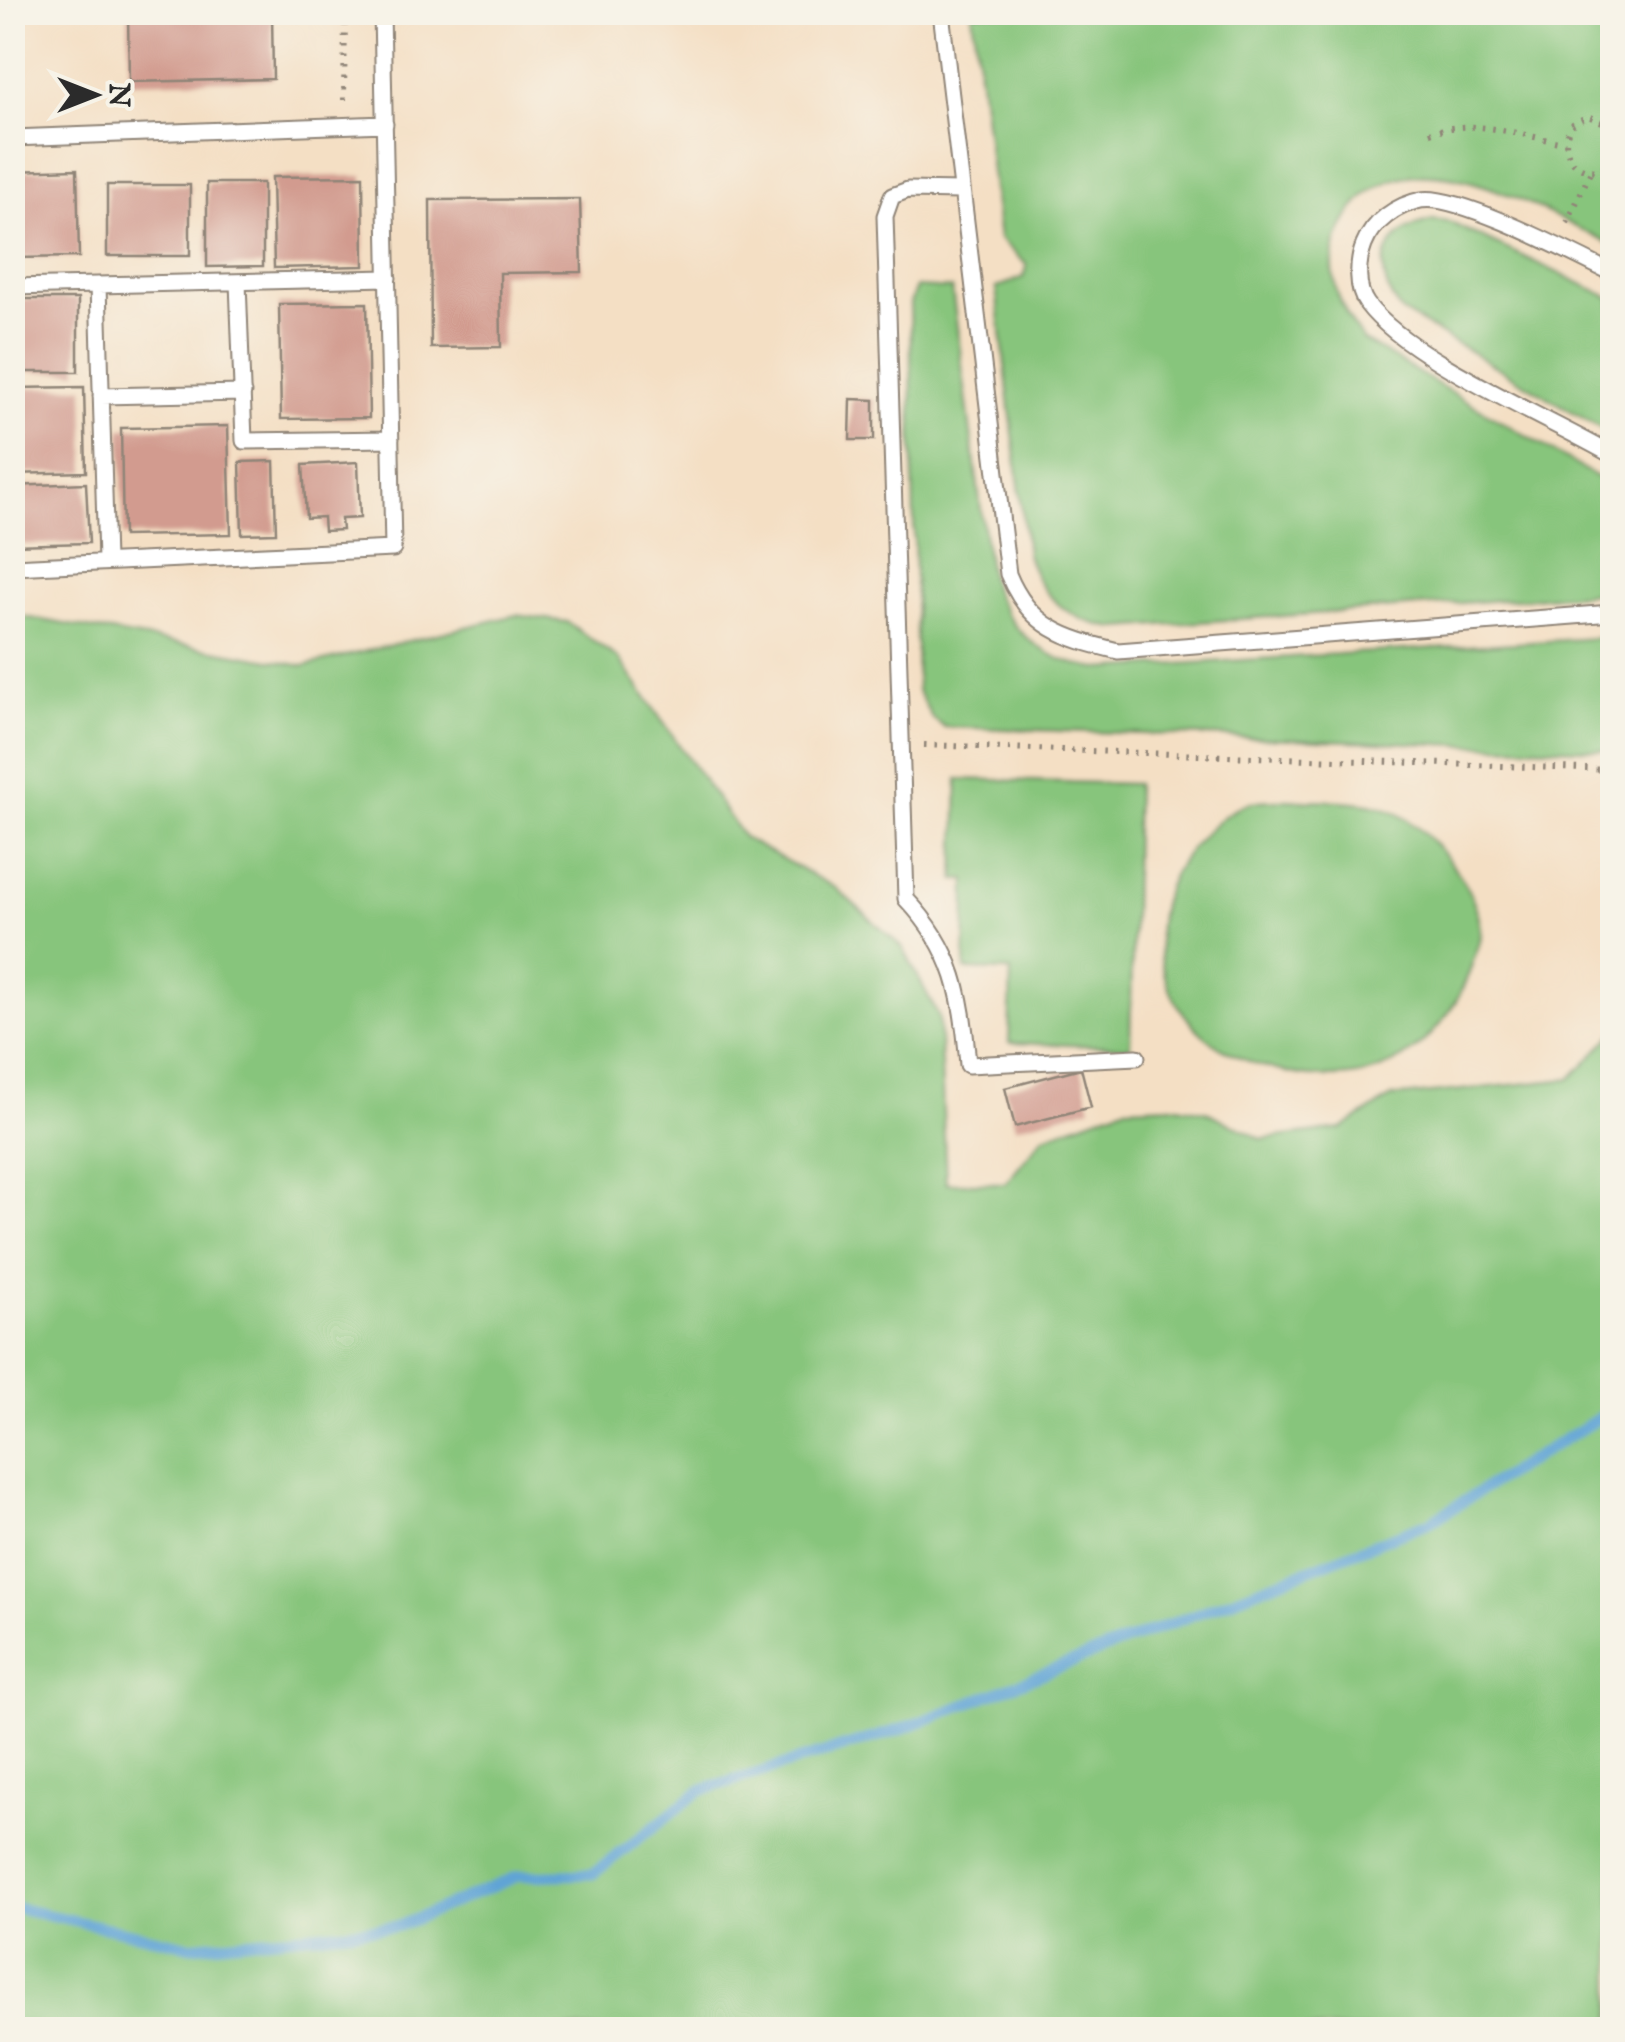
<svg xmlns="http://www.w3.org/2000/svg" width="1625" height="2042" viewBox="0 0 1625 2042" font-family="'IM FELL English',serif">
	<rect width="100%" height="100%" fill="#f7f3e8"/>
	<filter id="ink" filterUnits="userSpaceOnUse"><feTurbulence type="fractalNoise" baseFrequency=".01" numOctaves="2"/><feDisplacementMap in="SourceGraphic" scale="20" xChannelSelector="R" yChannelSelector="G"/><feConvolveMatrix kernelMatrix="1 2 1 2 8 2 1 2 1" color-interpolation-filters="sRGB"/></filter>
	<filter id="wash" filterUnits="userSpaceOnUse"><feTurbulence type="fractalNoise" baseFrequency=".0048" numOctaves="4" result="noise"/><feDisplacementMap in="SourceGraphic" scale="40" xChannelSelector="R" yChannelSelector="G"/><feGaussianBlur stdDeviation="2.25" result="paint"/><feColorMatrix in="noise" values="0 0 0 0 0 0 0 0 0 0 0 0 0 0 0 0 0 1.4 0 .05"/><feComposite in="paint" operator="in"/></filter>
	<g filter="url(#wash)">
		<rect width="100%" height="100%" fill="#f4dfc4"/>
		<path fill="#87c57b" stroke="#597853" stroke-width="2.5" d="M972,13h640v232c-78,-37 -221,-132 -273,-10 -16,38 2,76 25,106l248,145v106l-494,36c-45,-4 -79,-31 -91,-74l-31,-266 28,-11 3,-12 -28,-26z
			M1433,220l16,2 163,76v137l-211,-124c-32,-41 -18,-81 32,-91z
			M916,287l36,2 38,289c15,52 55,84 109,91l513,-32v113l-668,-23 -12,-9 -15,-28 -7,-387z
			M13,615l291,51 212,-51 51,7 52,37 125,179 92,50 67,60 36,69 7,166h59l39,-47 80,-29 48,-2 33,6 57,28 79,-10 51,-32 178,-18 42,-44v994h-1599z
			M958,779l178,5 -6,263 -121,-4 2,-72 -46,-1 1,-90h-11z
			M1302,800c30,1 70,-1 96,14 36,20 83,78 83,121 0,9 -7,21 -9,29 -16,50 -53,96 -105,109 -52,13 -133,-6 -171,-45 -46,-48 -50,-121 -10,-173 16,-21 37,-43 63,-52 15,-5 37,-2 53,-3z"/>
		<g fill="none" stroke-linecap="round" stroke-linejoin="round">
			<path stroke="#61a4d5" stroke-width="11" d="M12,1907l179,39 208,-20 119,-50 75,-2 107,-83 202,-62 528,-207 182,-112"/>
		</g>
		<g id="blocks">
			<path fill="#d29b8f" d="M128,12h144l1,67 -144,3z
				M77,169l2,88 -67,1v-87z
				M363,176l1,90 -90,2 -2,-91z
				M207,183h56v83l-56,1z
				M107,185h83v71h-83z
				M580,199l2,73 -82,1 1,74 -70,1 -1,-148z
				M12,299h66v73h-66z
				M367,303l2,115 -88,1 -2,-115z
				M84,387l2,85 -74,2v-86z
				M851,399l23,1v40h-24z
				M228,426l3,108 -108,2 -2,-108z
				M274,461l2,72 -34,1 -2,-72z
				M358,462l2,56 -19,1 1,11 -18,1 -1,-14 -17,1 -3,-53z
				M86,483l3,60 -77,2v-59z
				M1081,1068l10,39 -76,20 -10,-39z"/>
		</g>
	</g>
	<g filter="url(#ink)">
		<use href="#blocks" fill-opacity="0" stroke="#908578" stroke-width="2.5"/>
		<g fill="none" stroke-linecap="round" stroke-linejoin="round">
			<g stroke="#908578" stroke-width="19">
				<path id="lane" d="M941,12l67,562c22,54 57,64 110,77l494,-38
					M12,138l373,-14
					M960,191l-52,-1 -16,6 -7,20 21,683c49,51 57,99 62,166l169,-8
					M1612,273c-37,-18 -155,-80 -191,-73 -25,5 -48,22 -57,45 -7,17 -8,44 3,59 41,55 180,113 245,151
					M238,282l6,159 147,-2
					M98,285l8,276
					M12,287l376,-9
					M101,396l142,-3
					M12,567l381,-18 -11,-537"/>
			</g>
			<path stroke="#908578" stroke-width="6" stroke-dasharray="2.5 8" stroke-linecap="butt" d="M344,100l1,-88
				M1612,126l-24,-10 -17,9c-17,31 14,60 41,37
				M1430,133c45,-16 90,3 135,10
				M1567,223l24,-52
				M924,745l688,25"/>
			<use href="#lane" stroke="#fff" stroke-width="15"/>
		</g>
	</g>
	<rect width="1625" height="2042" fill="none" stroke="#f7f3e8" stroke-width="50"/>
	<g transform="translate(95 95) rotate(90)" stroke="#f7f3e8" stroke-width="8" paint-order="stroke">
	<path d="M0-8L18 38L0 25L-18 38Z" fill="#2b2b2b"/>
	<text y="-15" font-size="28" font-weight="bold" text-anchor="middle" fill="#2b2b2b">N</text>
	</g>
</svg>
